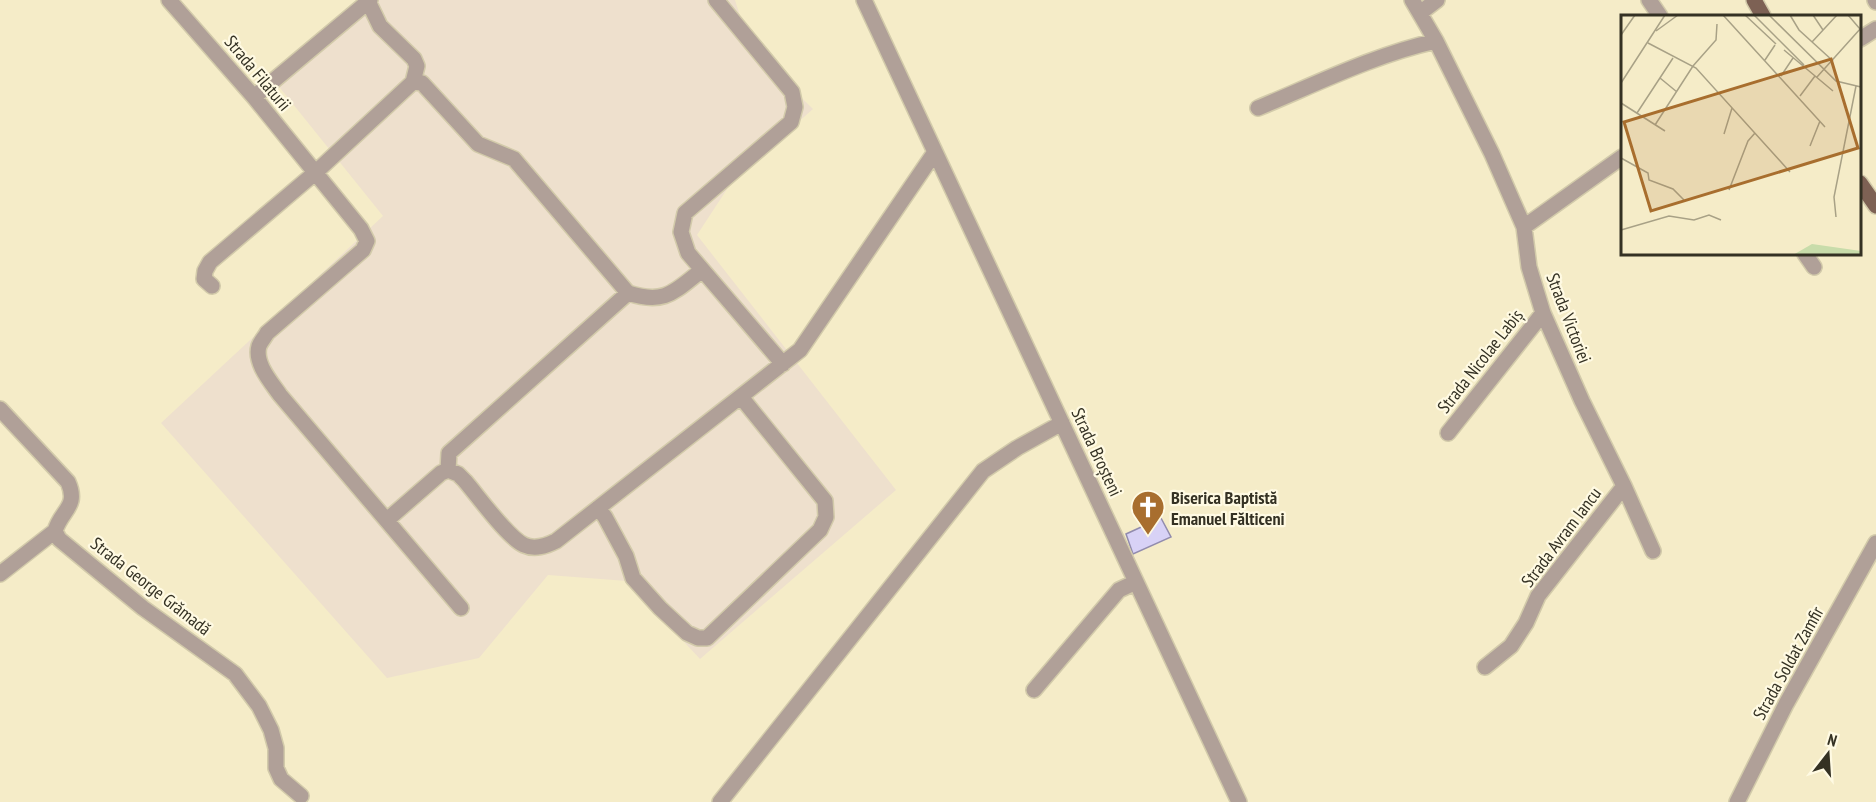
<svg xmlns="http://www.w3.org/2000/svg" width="1876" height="802" viewBox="0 0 1876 802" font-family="'PT Sans Narrow',sans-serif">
	<rect width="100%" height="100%" fill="#f5ecc8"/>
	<path fill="#eee0cd" d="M375,0h360l15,47 63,62 -80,71 -36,55 199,255 -196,169 -73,-78 -79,-6 -69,83 -92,20 -226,-255 222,-207 -107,-133z"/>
	<path fill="#d8d2f6" stroke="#928cad" stroke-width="1.5" d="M1161,518l10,19 -38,17 -7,-20z"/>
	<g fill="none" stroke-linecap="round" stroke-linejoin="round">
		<g stroke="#d2caaa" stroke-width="18">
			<path id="minor" d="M169,0l85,97 107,132 6,12 -4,9 -96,83c-2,4 -6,8 -8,13 -5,17 12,36 21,49l181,213
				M716,0l76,92 3,15 -4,15 -106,91 -4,19 7,21 95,111
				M864,0l375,802
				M1412,0l24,41 56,113 32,73 5,40 14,46 39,88 42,85 29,65
				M1649,0l11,16
				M1875,0l1,2
				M1420,13l17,-13
				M1860,39l16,-10
				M413,82l9,1 56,61 36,15 114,134c37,12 46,-1 74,-23
				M254,97l116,-97
				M1258,108c58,-24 116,-53 178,-67
				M1524,227l98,-70
				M1805,254l9,13
				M212,286l-8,-7 1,-8 5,-9 106,-90 97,-90 4,-16 -3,-7 -34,-33 -12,-25
				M0,409l68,73c11,25 -7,28 -13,49l4,8 84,69 92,66 24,32 12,24 5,18v20l5,11 20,17
				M1448,433l95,-120
				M448,470l1,-17 179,-160
				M598,508l7,9 21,39 7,22 27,30 27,25 11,5h9l113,-108 6,-13 -1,-16 -84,-104
				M387,520l54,-47 7,-3 10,4 7,7c13,15 42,56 59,64 11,5 22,1 32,-4l244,-191 135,-198
				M0,574l55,-43
				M1485,667l26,-21 15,-23 12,-27 86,-110
				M1034,690l85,-100 17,-8
				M720,802l263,-331 34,-23 45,-25
				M1737,802l49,-98 90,-161"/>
		</g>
		<g stroke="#d2caaa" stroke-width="18">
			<path id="major" d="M1754,0l9,16
				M1860,183l16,23"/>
		</g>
		<use href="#minor" stroke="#b0a098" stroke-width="15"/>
		<use href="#major" stroke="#7d6154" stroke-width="15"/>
	</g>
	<defs>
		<g id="church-pin" transform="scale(1.725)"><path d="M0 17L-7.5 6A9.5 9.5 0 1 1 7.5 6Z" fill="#a86e2e" stroke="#fffae3"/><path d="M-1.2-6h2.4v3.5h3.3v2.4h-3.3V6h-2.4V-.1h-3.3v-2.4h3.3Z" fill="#fff"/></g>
	</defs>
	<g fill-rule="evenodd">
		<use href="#church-pin" x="1148" y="507"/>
	</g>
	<g text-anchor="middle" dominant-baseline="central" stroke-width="4.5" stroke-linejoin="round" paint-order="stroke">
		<g font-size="18" fill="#343123" stroke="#fffae3">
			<text transform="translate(258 73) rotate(50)">Strada Filaturii</text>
			<text transform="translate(1569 318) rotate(69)">Strada Victoriei</text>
			<text transform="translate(1480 361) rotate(-52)">Strada Nicolae Labiș</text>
			<text transform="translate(1097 452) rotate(65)">Strada Broșteni</text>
			<text transform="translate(1561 537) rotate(-53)">Strada Avram Iancu</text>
			<text transform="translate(151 586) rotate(38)">Strada George Grămadă</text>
			<text transform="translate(1788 663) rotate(-61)">Strada Soldat Zamfir</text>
		</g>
		<g font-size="18" font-weight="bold" fill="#343123" stroke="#fffae3" text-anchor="start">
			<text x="1171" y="497">Biserica Baptistă<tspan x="1171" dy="21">Emanuel Fălticeni</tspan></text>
		</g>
	</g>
	<g transform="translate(1621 15)">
		<rect width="240" height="240" fill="#f5ecc8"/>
		<path d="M191,229l49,7v4h-68z" fill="#c8dcaa"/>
		<path fill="none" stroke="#a8a186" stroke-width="1.5" d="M102,0l102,112M124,0l31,29M133,0l50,50M148,0l67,66 25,6M169,0l9,15 34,31M192,0l10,15M227,0l12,14M35,16l22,-16M0,20l14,-20M191,27l25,-27M27,28l48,25 94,104M163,35l49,41M144,45l10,-15M160,61l12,-18M196,62l44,-49M39,63l17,14M0,68l44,-68M179,81l15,-20M0,88l44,28M16,98l36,-55M34,110l38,-59 23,-26 1,-16M103,119l8,-26M189,131l10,-25M0,143l27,15 1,7 24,9 11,11M108,175l19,-49 7,-8M215,202l-2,-20 22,-111M0,215l48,-14 25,4 15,-5 12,5"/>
		<path fill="#a86e2e" fill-opacity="0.15" stroke="#a86e2e" stroke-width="3" d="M210,44l27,89 -207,63 -27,-89z"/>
		<rect width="240" height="240" fill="none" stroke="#343123" stroke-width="3"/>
	</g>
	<g transform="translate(1828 754) rotate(17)" stroke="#fffae3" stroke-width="4.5" paint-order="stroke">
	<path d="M0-4.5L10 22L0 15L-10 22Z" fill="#343123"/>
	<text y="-9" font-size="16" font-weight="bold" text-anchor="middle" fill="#343123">N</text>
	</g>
</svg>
